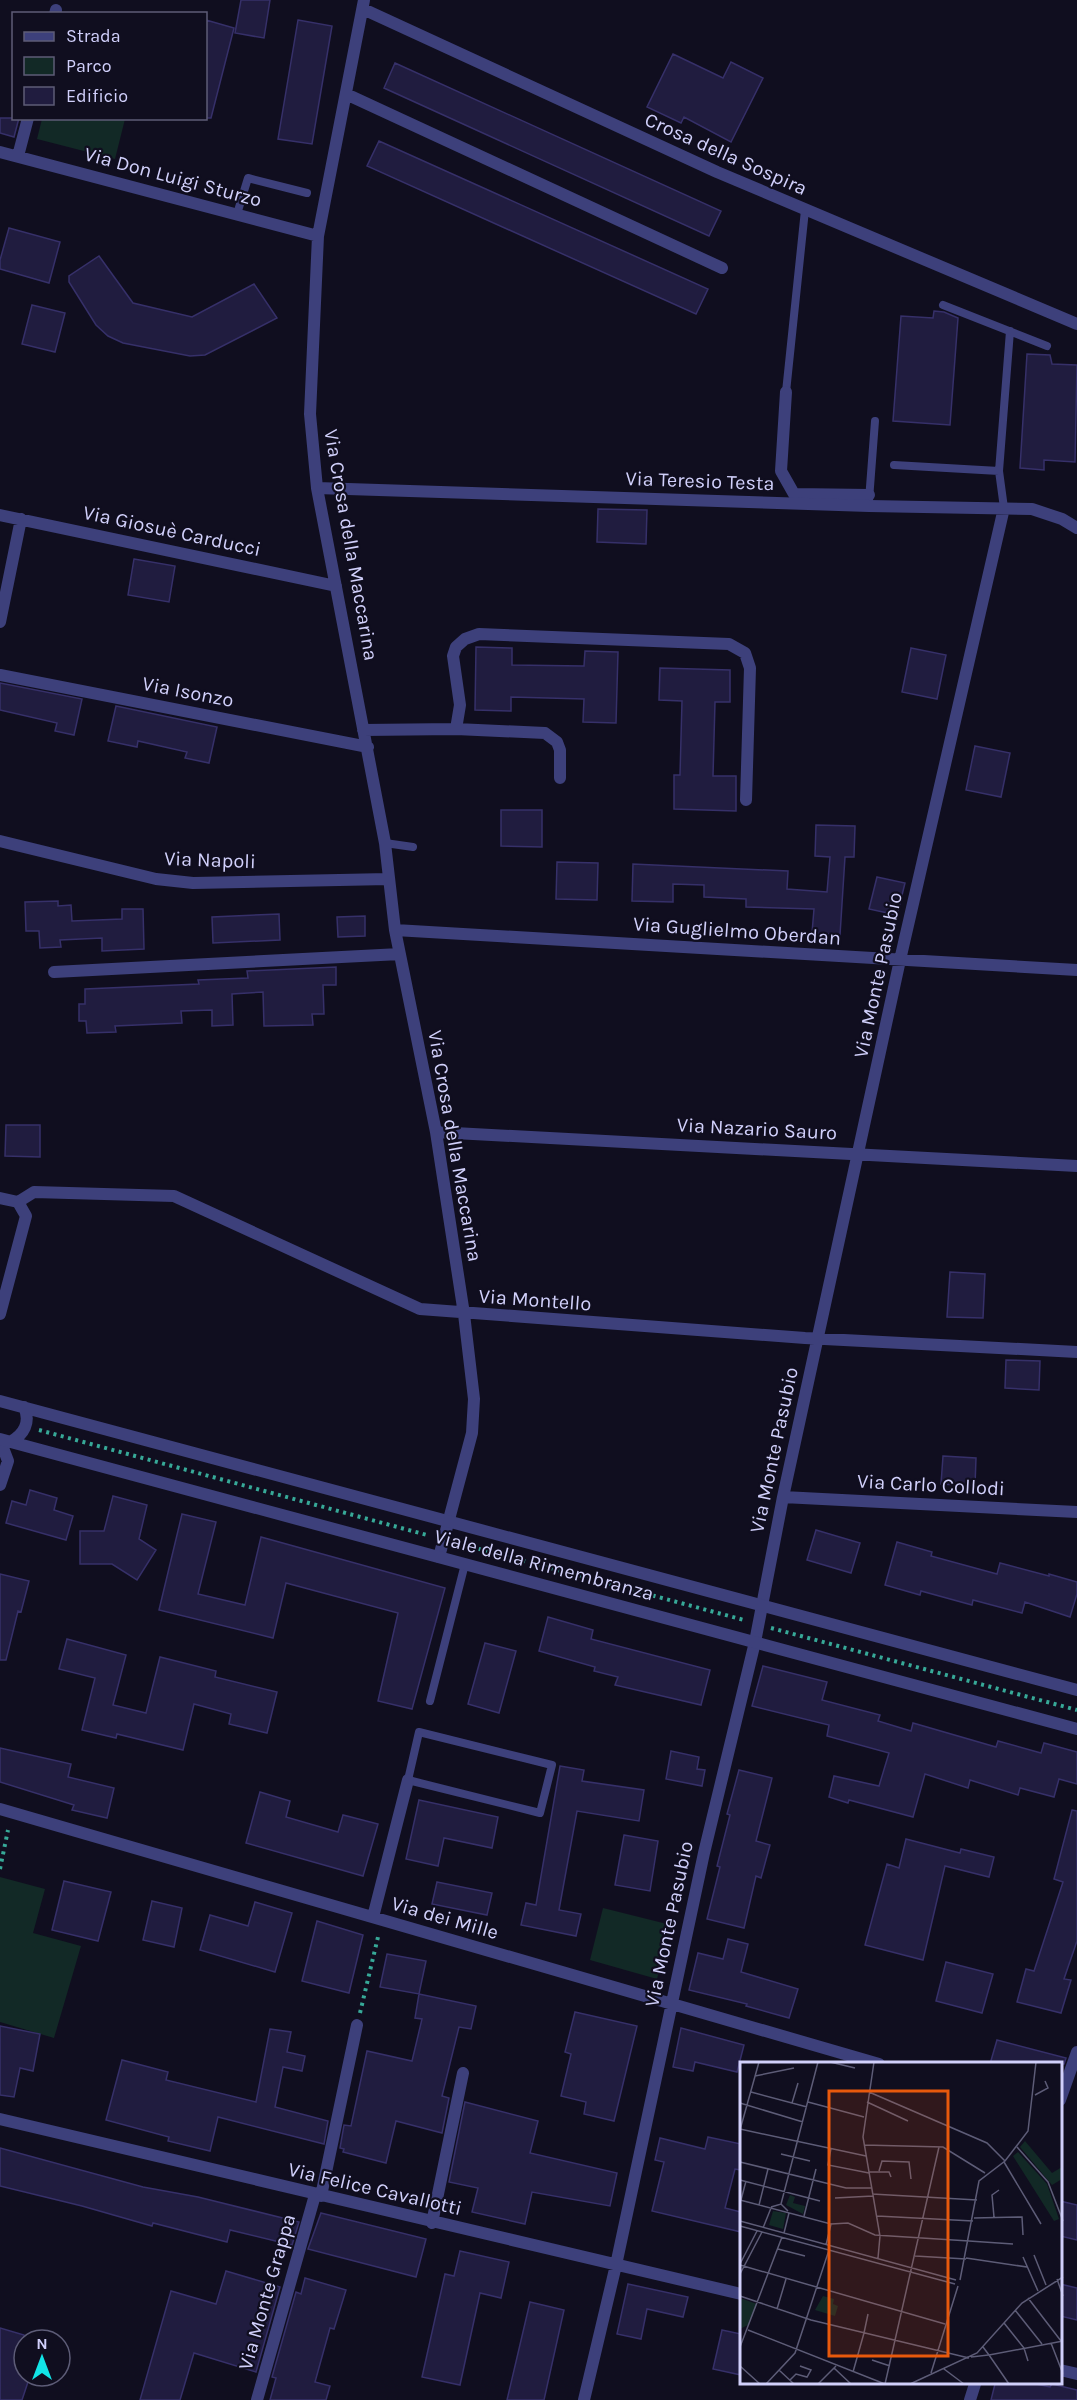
<svg xmlns="http://www.w3.org/2000/svg" width="1077" height="2400" viewBox="0 0 1077 2400" font-family="Karla,sans-serif">
	<rect width="100%" height="100%" fill="#100e1f"/>
	<path fill="#122926" d="M42,119h83l-10,40 -78,-20z
		M0,1877l45,12 -12,44 48,13 -27,92 -54,-16z
		M603,1908l68,17 -14,54 -67,-19z"/>
	<path fill="#201c3f" stroke="#363069" stroke-width="1.5" d="M241,0h29l-6,38 -29,-5z
		M206,20l28,8 -23,90h-5z
		M298,20l34,6 -20,118 -34,-5z
		M673,54l50,24 8,-16 32,16 -32,64 -47,-25 -3,6 -34,-16z
		M395,63l326,148 -12,25 -325,-148z
		M0,118h19l-5,19 -14,-4z
		M379,141l329,148 -12,25 -329,-148z
		M9,228l51,14 -11,41 -49,-14v-9z
		M99,256l34,47 59,14 62,-33 23,34 -72,37 -15,1 -67,-13 -15,-7 -12,-11 -27,-43v-6z
		M32,305l33,8 -10,39 -33,-8z
		M934,311l10,1 14,6 -8,107 -57,-4 8,-105 32,2z
		M1027,354l23,1 2,9 25,1 -2,97 -31,-2v10l-24,-2z
		M598,509l49,1 -1,34 -49,-2z
		M134,559l41,7 -6,36 -41,-7z
		M476,647l36,1v17l72,1 1,-15 33,1 -2,71 -33,-1 1,-23 -73,-2v14l-36,-1z
		M911,648l35,7 -9,44 -35,-7z
		M660,668l70,2v32h-15l-2,74h23v35l-62,-2v-34h6l2,-74 -23,-1z
		M0,683l82,16 -8,36 -19,-4 2,-8 -57,-13z
		M116,706l101,21 -8,36 -24,-5 2,-6 -49,-11 -1,6 -29,-6z
		M975,746l35,7 -9,44 -35,-7z
		M501,810h41v37l-41,-1z
		M816,825l39,1 -1,31h-9l-5,78 -28,-2 2,-24 -68,-2v-8l-42,-2v-12l-31,-1v18l-41,-1 1,-37 155,7 -1,18 40,3 3,-35 -15,-1z
		M557,862l41,1 -1,37 -41,-1z
		M877,877l28,6 -8,32 -28,-6z
		M58,901v5l13,-1 1,16 50,-2v-10h21l1,40 -42,2v-13l-42,2 1,7 -21,1 -1,-17h-13l-1,-29z
		M279,914l1,26 -67,3 -1,-26z
		M365,916v20l-27,1 -1,-20z
		M336,967v18h-13l1,29h-12l1,11 -49,1 -1,-34 -31,2 1,31 -21,1v-16l-31,1 1,12 -67,3 1,6 -29,1 -1,-12h-7v-17h6v-15l114,-5 -1,-4 50,-2 -1,-7z
		M6,1125h34v32l-35,-1z
		M950,1272l35,2 -2,44 -36,-1z
		M1006,1360l34,1 -1,29 -34,-2z
		M943,1456l33,2 -1,28 -34,-2z
		M30,1490l27,8 -3,12 19,6 -7,24 -60,-17 6,-22 14,4z
		M113,1496l34,9 -8,34 17,11 -19,30 -25,-16h-32v-33h24z
		M182,1514l34,8 -18,72 47,11 16,-68 184,51 -33,121 -34,-8 20,-88 -112,-30 -13,55 -114,-28z
		M816,1530l44,13 -9,30 -44,-13z
		M897,1542l35,10 -1,4 66,18 3,-11 49,13v-2l28,8v12l-7,23 -45,-15 -3,11 -49,-13 -1,5 -51,-14 -1,4 -35,-10z
		M0,1574l29,7 -8,31 -3,-1 -12,49h-6z
		M548,1617l45,13 -2,9 119,31 -9,35 -86,-20 3,-8 -24,-6 1,-4 -56,-16z
		M67,1639l59,16 -13,50 33,8 14,-56 56,14 -1,6 62,15 -10,41 -38,-9 2,-10 -37,-10 -11,46 -66,-16 -1,4 -34,-8 13,-52 -36,-9z
		M485,1643l31,8 -17,62 -31,-9z
		M763,1666l64,16 -5,18 58,15 -2,6 33,10 2,-8 83,24 2,-6 43,12 3,-10 33,9v32l-18,-5 -5,18 -34,-9 -2,7 -48,-15 -2,8 -43,-14 -12,43 -64,-17 -1,3 -19,-6 5,-21 45,10 10,-33 -62,-17 2,-11 -77,-19z
		M0,1748l71,16 -3,13 46,11 -7,30 -35,-8 2,-5 -74,-23z
		M671,1751l28,6 -2,12 8,1 -3,16 -36,-7z
		M560,1766l24,4 -2,11 62,9 -5,31 -62,-10 -18,99 22,4 -5,22 -55,-11 5,-22 10,2z
		M739,1770l33,8 -16,63 14,4 -9,33 -5,-2 -12,52 -37,-9 13,-52 -3,-1 13,-51 -3,-1z
		M260,1792l30,9 -4,16 52,15 5,-17 35,9 -15,52 -117,-33z
		M419,1800l79,17 -6,31 -48,-10 -6,28 -32,-7z
		M1072,1810l5,1v130l-13,38 7,1 -10,33 -44,-11 9,-33 8,2 29,-89 -9,-3z
		M624,1835l34,6 -8,50 -35,-6z
		M906,1839l54,14 1,-4 33,8 -5,20 -44,-11 -22,94 -58,-15 22,-81 12,4z
		M64,1881l47,11 -13,49 -46,-11z
		M437,1882l55,11 -5,22 -55,-11z
		M152,1901l30,7 -8,39 -31,-7z
		M255,1902l37,11 -17,59 -75,-22 10,-35 38,11z
		M317,1921l46,14 -14,58 -47,-12z
		M728,1939l20,5 -7,28 57,17 -9,29 -43,-12 1,-2 -58,-14 9,-37 25,6z
		M387,1954l39,7 -7,33 -39,-7z
		M946,1962l47,12 -11,39 -46,-12z
		M419,1994l57,12 -5,23 -12,-2 -17,69 7,2 -7,35 -46,-12 -10,42 -43,-11 1,-3 -4,-1 4,-23 7,1 16,-75 45,10 10,-42 -7,-1z
		M575,2012l62,14 -23,95 -30,-7 2,-12 -25,-6 10,-42 -6,-2z
		M0,2026l40,8 -7,37 -13,-3 -6,29 -14,-2z
		M681,2028l63,17 -7,27 -42,-10 -2,9 -20,-4z
		M270,2029l21,3 -4,20 18,4 -3,15 -19,-4 -8,40 53,14 -4,23 -106,-27 -8,34 -42,-10 1,-4 -63,-17 16,-60 46,12 -2,8 90,22z
		M997,2040l69,18 -2,6h-74z
		M465,2102l73,19 -8,32 87,20 -7,33 -78,-14 -7,32 -53,-12 6,-24 -29,-6z
		M708,2137l33,7v26l-6,-1 -10,39 16,4v20l-89,-21 12,-49 -9,-2 5,-22 45,11z
		M0,2148l143,39 55,10 101,25 -7,23 -62,-15 -3,12 -74,-19 -1,3 -70,-20 -82,-20z
		M1060,2201l17,4v35l-17,-4z
		M321,2213l105,26 -10,38 -108,-28z
		M460,2251l49,11 -8,36 -21,-5 -20,92 -38,-8 23,-103 9,2z
		M226,2271l54,16 -24,85 -62,-19 -14,47h-40l31,-109 45,13z
		M305,2278l41,12 -12,39 -4,-1 -15,54 15,4 -4,14h-56l6,-22 -4,-1 24,-85 5,2z
		M628,2284l60,13 -5,20 -36,-8 -6,30 -24,-5z
		M1060,2284l17,4v32l-17,-4z
		M530,2302l34,8 -20,90h-37z
		M0,2328l24,7v42l5,2 -7,21h-22z
		M722,2330l19,4v41l-28,-6z
		M995,2384h41l14,3 2,-3 25,6v10h-86z"/>
	<g fill="none" stroke-linecap="round" stroke-linejoin="round">
		<path stroke="#37a998" stroke-width="4" stroke-dasharray="3 4.5" stroke-linecap="butt" d="M39,1430l388,105
			M457,1543l287,77
			M771,1628l306,82
			M0,1869l8,-39
			M360,2013l18,-76"/>
		<path stroke="#3d407b" stroke-width="8" d="M237,214l11,-36 59,15
			M943,305l104,41
			M786,392l19,-182
			M894,465l105,6
			M869,500l6,-79
			M1004,508l-5,-37 11,-140
			M385,843l28,4
			M430,1701l35,-137
			M419,1732l133,33 -12,48 -132,-33z"/>
		<path stroke="#3d407b" stroke-width="12" d="M786,392l-5,79 13,23 75,1"/>
		<path stroke="#3d407b" stroke-width="12" d="M364,0l-46,236 -8,178 7,74 68,355 10,87 41,202 28,182 10,85 -2,34 -33,124
			M363,9l354,163 360,152
			M55,14l1,-4
			M346,94l376,174
			M0,152l318,84
			M18,156l10,-38
			M317,488l552,18 163,3 30,10 15,9
			M0,515l336,71
			M0,622l21,-103
			M0,675l368,72
			M456,729l4,-24 -7,-49 3,-9 9,-8 14,-5 250,10 16,9 5,15 -4,132
			M363,730l93,-1 89,4 12,9 3,8v28
			M0,841l156,38 37,4 195,-4
			M395,930l682,40
			M54,972l346,-18
			M436,1132l641,34
			M0,1198l18,4 8,14 -26,98
			M18,1202l16,-10 140,4 246,113 385,29 272,14
			M0,1440l8,21 -8,24
			M783,1497l294,15
			M0,1809l879,255
			M373,1917l35,-137
			M0,2119l741,175
			M321,2196l36,-171
			M432,2223l31,-150
			M1060,2370l17,4
			M257,2400l58,-205
			M584,2400l32,-135 88,-412 51,-211 28,-145 117,-537 104,-452"/>
		<path stroke="#3d407b" stroke-width="12" d="M0,1401l1077,289
			M0,1439l1077,290
			M10,1442c14,-7 21,-20 14,-35
			M1060,2100l17,-48
			M970,2400l5,-16"/>
	</g>
	<g text-anchor="middle" dominant-baseline="central" stroke-width="4.5" stroke-linejoin="round" paint-order="stroke">
		<g font-size="20" fill="#d1d0fb" stroke="#100e1f">
			<text transform="translate(726 154) rotate(24)">Crosa della Sospira</text>
			<text transform="translate(173 177) rotate(15)">Via Don Luigi Sturzo</text>
			<text transform="translate(700 481) rotate(2)">Via Teresio Testa</text>
			<text transform="translate(172 531) rotate(12)">Via Giosuè Carducci</text>
			<text transform="translate(351 545) rotate(80)">Via Crosa della Maccarina</text>
			<text transform="translate(188 692) rotate(11)">Via Isonzo</text>
			<text transform="translate(210 860) rotate(2)">Via Napoli</text>
			<text transform="translate(737 931) rotate(4)">Via Guglielmo Oberdan</text>
			<text transform="translate(878 975) rotate(-78)">Via Monte Pasubio</text>
			<text transform="translate(757 1129) rotate(3)">Via Nazario Sauro</text>
			<text transform="translate(455 1146) rotate(80)">Via Crosa della Maccarina</text>
			<text transform="translate(535 1300) rotate(4)">Via Montello</text>
			<text transform="translate(774 1450) rotate(-78)">Via Monte Pasubio</text>
			<text transform="translate(931 1485) rotate(3)">Via Carlo Collodi</text>
			<text transform="translate(544 1565) rotate(15)">Viale della Rimembranza</text>
			<text transform="translate(445 1918) rotate(16)">Via dei Mille</text>
			<text transform="translate(669 1924) rotate(-78)">Via Monte Pasubio</text>
			<text transform="translate(375 2189) rotate(13)">Via Felice Cavallotti</text>
			<text transform="translate(267 2292) rotate(-74)">Via Monte Grappa</text>
		</g>
	</g>
	<g transform="translate(740 2062)">
		<rect width="322" height="322" fill="#100e1f"/>
		<path d="M285,79l27,32 10,-6v12l-10,6 -32,-38zM278,90l29,32 12,35 -5,2 -41,-65zM50,133l5,2 -2,6 12,3 -2,8 -17,-9zM33,149l13,2 -3,16 -14,-4zM83,234l11,3 -1,5 5,2 -3,10 -20,-6zM0,236l17,6 -9,21 -8,4v11z" fill="#122926"/>
		<path fill="none" stroke="#5d5c77" stroke-width="1.5" d="M90,0l25,6M134,0l-11,75 17,99 -2,22M15,14l39,-8M11,30l56,15M129,30l118,51 18,18M295,33l13,-7 -3,-7M68,40l56,15M127,40l41,19M0,41l63,19M52,41l6,-20M0,67l126,27M0,68l19,-68M124,83l79,2 42,26M277,85l31,35 15,39M91,86l-3,17 41,8M41,92l29,7M0,100l106,26h26M264,100l37,62M139,109l3,-10 27,1 2,17M129,110h20l2,5M0,118l80,21M132,132l105,6M95,136l38,-2M0,138l91,24 -5,21M1,138l5,-19M41,142l37,-142M19,143l9,-36M31,145l10,-3 7,7M64,154l12,-47M137,154l96,5M254,155l-2,-22 7,-5M234,156l48,-1 1,18M0,159l216,59M91,162l17,-1 27,12 94,6M0,164l215,58M23,166l8,-20M44,171l5,-20M229,179l44,3M38,187l27,7M294,193l12,30M175,194l51,3M283,195l15,34M226,196l61,9M0,202l17,-33M0,203l205,59M0,212l22,-42M317,217l6,17M220,218l19,-99 26,-20 23,-30 8,-69M0,234l71,24 158,38M288,236l33,43M37,247l9,-30M275,248l27,34M264,261l20,25 4,13M8,268l137,54M124,271l4,-19M311,281l12,31M0,285l42,-110M231,295l18,-2 -6,-8M132,298l18,6M0,304l20,18M94,306l17,16M204,307l20,15M39,308l15,14M113,310l11,-39M191,311l27,-87M50,318l6,-6 11,3 4,-7 -11,-4M26,322l29,-31 34,-103M78,322l18,-18M145,322l54,-237M170,322l67,-31 45,-50 41,-26M269,322l-20,-29 74,-14"/>
		<path fill="#e8590c" fill-opacity="0.15" stroke="#e8590c" stroke-width="3" d="M89,29h119v265h-119z"/>
		<rect width="322" height="322" fill="none" stroke="#d1d0fb" stroke-width="3"/>
	</g>
	<rect x="12" y="12" width="195" height="108" fill="#100e1f" stroke="#5d5c77" stroke-width="1.5"/>
	<rect x="24" y="32" width="30" height="9" fill="#3d407b" stroke="#5d5c77" stroke-width="1.5"/>
	<text x="66" y="42" font-size="18" fill="#d1d0fb">Strada</text>
	<rect x="24" y="57" width="30" height="18" fill="#122926" stroke="#5d5c77" stroke-width="1.5"/>
	<text x="66" y="72" font-size="18" fill="#d1d0fb">Parco</text>
	<rect x="24" y="87" width="30" height="18" fill="#201c3f" stroke="#5d5c77" stroke-width="1.5"/>
	<text x="66" y="102" font-size="18" fill="#d1d0fb">Edificio</text>
	<g transform="translate(42 2358)"><circle r="28" fill="#100e1f" stroke="#5d5c77" stroke-width="1.5"/>
	<path d="M0-4.5L10 22L0 15L-10 22Z" fill="#12e4e6"/>
	<text y="-9" font-size="16" font-weight="bold" text-anchor="middle" fill="#d1d0fb">N</text>
	</g>
</svg>
